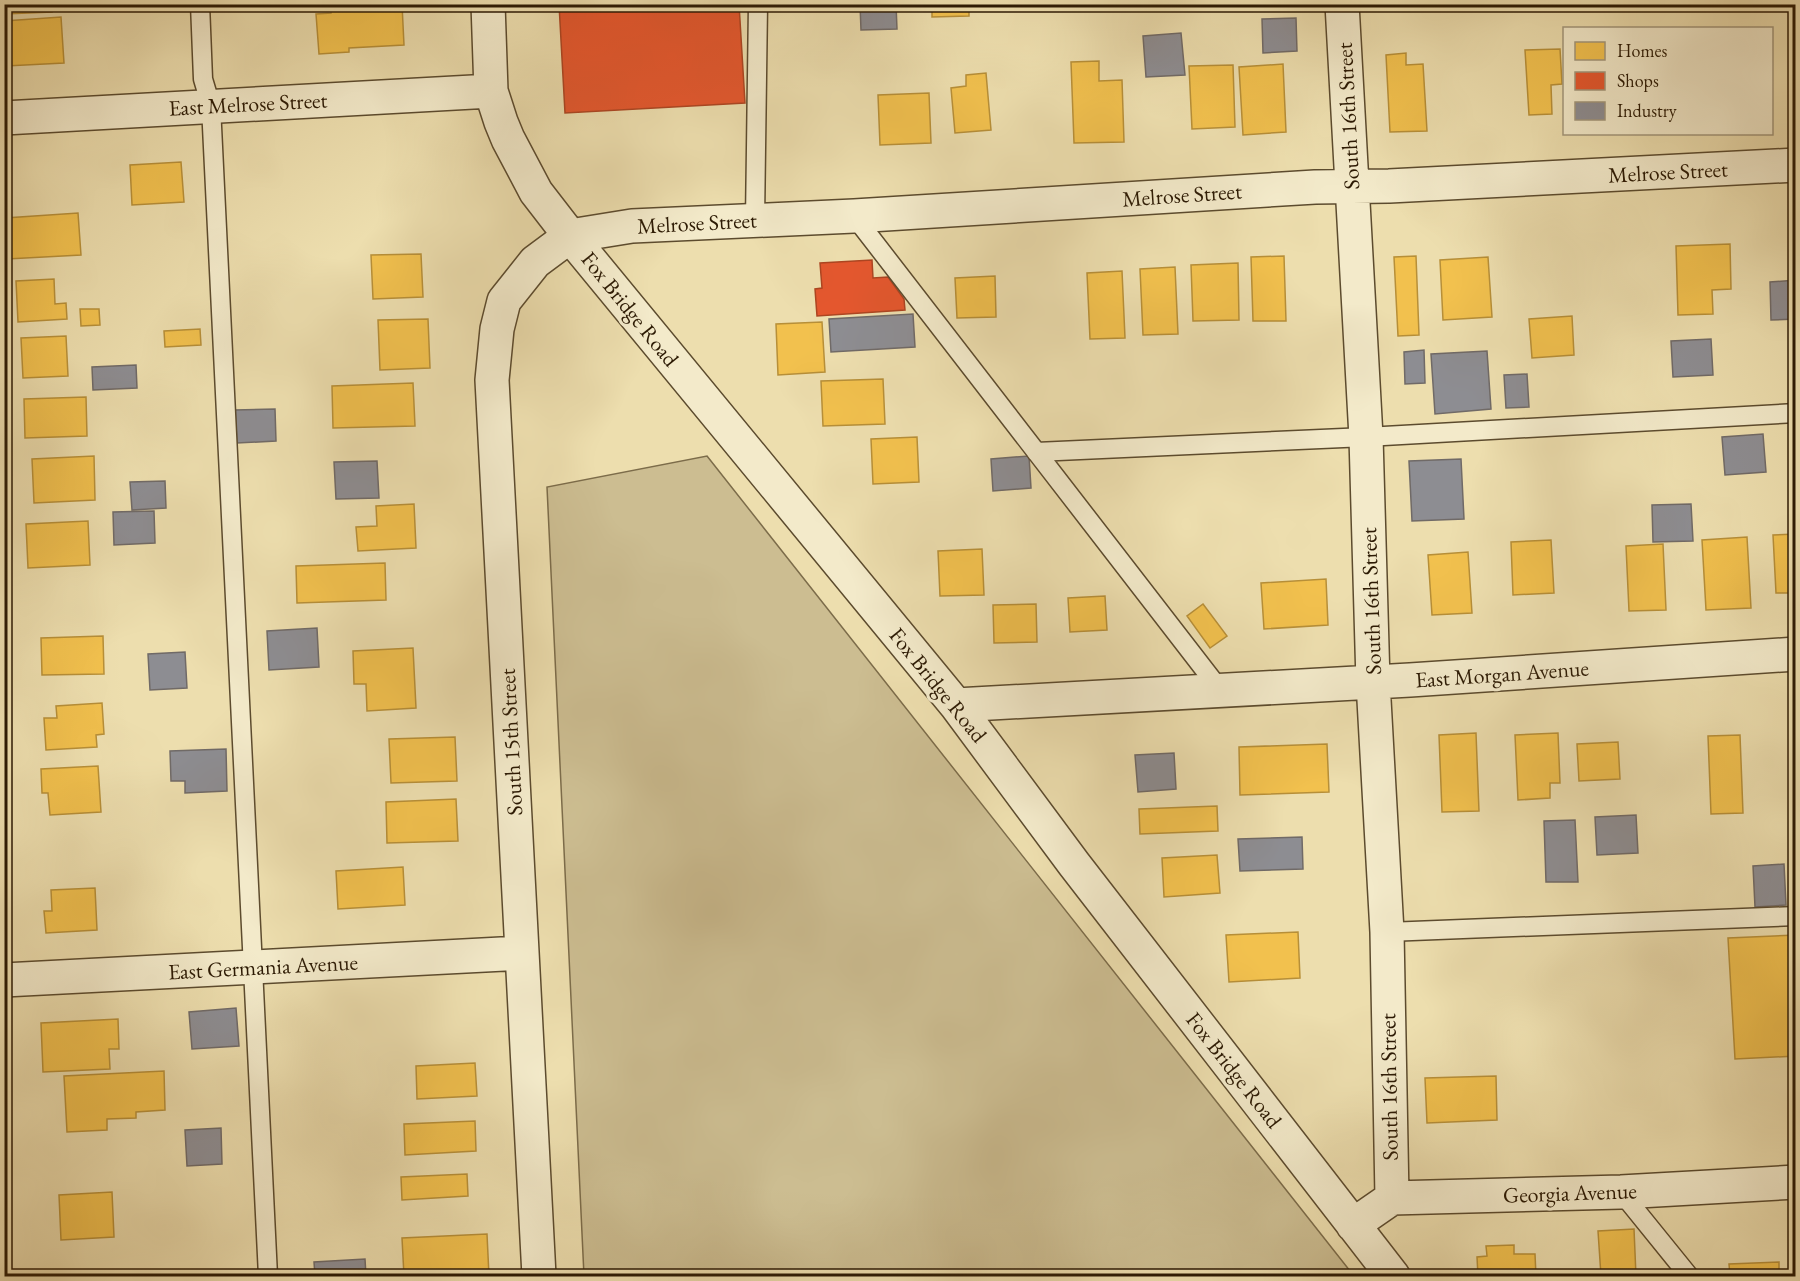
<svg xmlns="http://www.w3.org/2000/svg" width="1800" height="1281" viewBox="0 0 1800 1281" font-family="'EB Garamond',serif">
	<rect width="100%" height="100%" fill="#eddeae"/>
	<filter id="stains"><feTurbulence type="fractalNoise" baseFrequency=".00333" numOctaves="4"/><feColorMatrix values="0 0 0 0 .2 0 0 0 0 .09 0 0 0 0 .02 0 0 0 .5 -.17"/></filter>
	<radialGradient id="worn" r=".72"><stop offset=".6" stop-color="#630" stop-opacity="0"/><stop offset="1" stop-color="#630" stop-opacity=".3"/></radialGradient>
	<path fill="#ccbd91" stroke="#7c6c4a" stroke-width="1.5" d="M707,456l647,820h-770l-37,-789z"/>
	<path fill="#f2c14e" stroke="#b78f38" stroke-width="1.5" d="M4,4h47l1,8 -48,2z
		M331,4h71l2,41 -55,3v4l-30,2 -3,-40 15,-1z
		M932,4h37v12l-37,1z
		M61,17l3,46 -58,3 -2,-45z
		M1560,49l2,35 -11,1 1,29 -23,1 -4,-65z
		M1406,53v12l17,-1 4,67 -37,1 -4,-77z
		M1099,61v20l23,-1 2,62 -50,1 -3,-81z
		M1283,64l3,68 -43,3 -4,-68z
		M1233,65l2,62 -43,2 -3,-63z
		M986,73l5,57 -36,3 -4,-45 15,-2v-11z
		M929,93l2,50 -51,2 -2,-50z
		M181,162l3,40 -52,3 -2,-40z
		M78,213l3,42 -74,4 -2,-41z
		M1730,244l1,45 -19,1 1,24 -35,1 -2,-69z
		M421,254l2,43 -50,2 -2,-44z
		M1284,256l2,65h-33l-2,-64z
		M1416,256l3,79 -21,1 -4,-79z
		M1488,257l4,60 -49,3 -3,-60z
		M1238,263l1,57 -46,1 -2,-56z
		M1175,267l3,67 -35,1 -3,-66z
		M1122,271l3,67 -35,1 -3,-66z
		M995,276l1,41 -39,1 -2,-40z
		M54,279l1,25 11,-1 1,16 -49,3 -2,-41z
		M80,309h19l1,16 -19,1z
		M1572,316l2,39 -42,3 -3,-39z
		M428,319l2,49 -50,2 -2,-50z
		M822,322l3,50 -47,3 -2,-51z
		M200,329l1,16 -36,2 -1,-16z
		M66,336l2,40 -45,2 -2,-40z
		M883,379l2,45 -62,2 -2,-45z
		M413,383l2,43 -82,2 -1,-42z
		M86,397l1,39 -62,2 -1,-39z
		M917,437l2,45 -46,2 -2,-45z
		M94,456l1,44 -61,3 -2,-44z
		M414,504l2,44 -58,3 -2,-24 21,-1 -1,-20z
		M88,521l2,44 -62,3 -2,-44z
		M1796,534v59h-20l-3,-58z
		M1747,537l4,71 -45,2 -4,-70z
		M1551,540l3,53 -41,2 -2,-53z
		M1663,544l3,66 -37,1 -3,-65z
		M982,549l2,46 -44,1 -2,-45z
		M1468,552l4,61 -40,2 -4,-60z
		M385,563l1,37 -89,3 -1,-37z
		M1326,579l2,46 -64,4 -3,-46z
		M1105,596l2,34 -37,2 -2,-34z
		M1036,604l1,38 -43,1 -1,-38z
		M1203,604l24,32 -17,12 -23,-32z
		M103,636l1,38 -62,1 -1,-37z
		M413,648l3,60 -49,3 -1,-27h-12l-1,-33z
		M102,703l2,31 -8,1 1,12 -51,3 -2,-32h13l-1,-12z
		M1476,733l3,78 -37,1 -3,-77z
		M1558,733l2,50h-10v15l-32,2 -3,-65z
		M1740,735l3,78 -32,1 -3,-78z
		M455,737l2,44 -66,2 -2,-44z
		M1618,742l2,37 -41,2 -2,-37z
		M1327,744l2,48 -89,3 -1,-48z
		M98,766l3,46 -51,3 -2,-22h-6l-1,-24z
		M456,799l2,42 -71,2 -1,-41z
		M1217,806l1,25 -78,3 -1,-25z
		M1217,855l3,38 -56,4 -2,-39z
		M403,867l2,38 -67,4 -2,-38z
		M95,888l2,42 -51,3 -2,-22h8l-1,-21z
		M1298,932l2,46 -71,4 -3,-47z
		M1796,935v121l-61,3 -7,-121z
		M118,1019l1,30h-10l1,20 -67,3 -2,-49z
		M475,1063l2,33 -60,3 -1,-33z
		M164,1071l1,39 -29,2v6l-29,1v11l-40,2 -3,-56z
		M1496,1076l1,44 -70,3 -2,-45z
		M475,1121l1,30 -71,4 -1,-31z
		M467,1174l1,22 -66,4 -1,-23z
		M112,1192l2,45 -53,3 -2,-45z
		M1634,1229l2,47h-35l-3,-45z
		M487,1234l2,42h-85l-2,-38z
		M1514,1245v9h21l1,22h-58l-1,-19 10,-1 -1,-10z
		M1779,1262v14h-49l-1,-12z"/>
	<path fill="#e4572e" stroke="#ad4521" stroke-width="1.5" d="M559,4h180l6,99 -180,10z
		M872,260l1,18 15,-1 16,22 1,11 -88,6 -2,-27 7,-1 -2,-25z"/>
	<path fill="#8d8d92" stroke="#706a67" stroke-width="1.5" d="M860,4h36l1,25 -36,1z
		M1296,18l1,33 -34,2 -1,-34z
		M1181,33l4,42 -39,2 -3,-41z
		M1796,280v39l-25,1 -1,-38z
		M913,314l2,33 -84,5 -2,-33z
		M1711,339l2,36 -40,2 -2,-36z
		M1424,350l1,33 -20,1 -1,-32z
		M1487,351l4,58 -56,5 -4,-60z
		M136,365l1,23 -44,2 -1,-23z
		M1527,374l2,33 -23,1 -2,-33z
		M275,409l1,32 -39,2 -2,-33z
		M1763,434l3,38 -41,3 -3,-38z
		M1029,456l2,32 -38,3 -2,-32z
		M1461,459l3,60 -52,2 -3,-60z
		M377,461l2,37 -43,1 -2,-37z
		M165,481l1,27 -34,2 -2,-28z
		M1691,504l2,37 -40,1 -1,-37z
		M154,511l1,32 -41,2 -1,-33z
		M317,628l2,39 -50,3 -2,-39z
		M185,652l2,36 -37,2 -2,-36z
		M226,749l1,42 -42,2v-12h-14l-1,-30z
		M1174,753l2,36 -38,3 -3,-37z
		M1796,798v34h-4l-2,-33z
		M1636,815l2,38 -41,2 -2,-38z
		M1575,820l3,62h-32l-2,-61z
		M1302,837l1,32 -63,2 -2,-32z
		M1784,864l2,41 -31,2 -2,-41z
		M236,1008l3,38 -47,3 -3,-37z
		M221,1128l1,36 -35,2 -2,-36z
		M365,1259l1,17h-51l-1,-14z"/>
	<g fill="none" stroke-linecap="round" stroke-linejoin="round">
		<g stroke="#5c4b2e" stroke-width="21">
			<path id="lane" d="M200,4l3,75 8,27 57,1170
				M854,216l367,475
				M755,220l3,-216
				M1036,452l330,-15 430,-24
				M1387,932l409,-16
				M1621,1192l68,84"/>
		</g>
		<g stroke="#5c4b2e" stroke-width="36">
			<path id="street" d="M488,4l3,87 10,31 7,17 28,53 34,44 386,469 118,159 319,412
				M1342,4l24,433 7,245 14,250 5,266
				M4,118l487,-27
				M956,705l454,-25 386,-26
				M4,980l518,-27
				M1353,1225l39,-27 229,-6 175,-10
				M539,1276l-47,-896 5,-51 7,-28 31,-39 35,-26 62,-10 222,-10 461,-29 74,-1 407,-21"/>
		</g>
		<use href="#lane" stroke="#f3eaca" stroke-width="18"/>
		<use href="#street" stroke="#f3eaca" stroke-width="33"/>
	</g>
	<g text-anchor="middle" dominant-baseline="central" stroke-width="6" stroke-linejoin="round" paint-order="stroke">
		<g font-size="22" fill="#2c1a04" stroke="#f3eaca">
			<text transform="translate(248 104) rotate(-3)">East Melrose Street</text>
			<text transform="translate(1348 116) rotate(-93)">South 16th Street</text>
			<text transform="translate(1668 172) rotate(-3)">Melrose Street</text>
			<text transform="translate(1182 195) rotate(-4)">Melrose Street</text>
			<text transform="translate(697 223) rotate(-3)">Melrose Street</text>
			<text transform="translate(630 309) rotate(51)">Fox Bridge Road</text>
			<text transform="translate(1371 601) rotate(-92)">South 16th Street</text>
			<text transform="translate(1502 674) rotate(-4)">East Morgan Avenue</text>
			<text transform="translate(938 685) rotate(51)">Fox Bridge Road</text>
			<text transform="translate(511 742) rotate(-93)">South 15th Street</text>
			<text transform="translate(263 967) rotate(-3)">East Germania Avenue</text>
			<text transform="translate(1234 1070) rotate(52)">Fox Bridge Road</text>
			<text transform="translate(1389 1087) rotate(-91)">South 16th Street</text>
			<text transform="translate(1570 1193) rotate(-2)">Georgia Avenue</text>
		</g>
	</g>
	<rect width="1800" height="1281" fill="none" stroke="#eddeae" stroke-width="24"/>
	<rect x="6" y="6" width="1788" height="1269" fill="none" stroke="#2c1a04" stroke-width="3"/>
	<rect x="12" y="12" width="1776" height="1257" fill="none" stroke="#2c1a04" stroke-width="1.5"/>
	<rect x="1563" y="27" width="210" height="108" fill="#f3eaca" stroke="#a3977b" stroke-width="1.5"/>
	<rect x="1575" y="42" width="30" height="18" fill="#f2c14e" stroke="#a3977b" stroke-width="1.5"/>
	<text x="1617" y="57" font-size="18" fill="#2c1a04">Homes</text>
	<rect x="1575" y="72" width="30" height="18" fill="#e4572e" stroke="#a3977b" stroke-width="1.5"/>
	<text x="1617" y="87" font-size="18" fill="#2c1a04">Shops</text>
	<rect x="1575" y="102" width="30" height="18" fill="#8d8d92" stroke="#a3977b" stroke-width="1.5"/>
	<text x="1617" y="117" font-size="18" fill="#2c1a04">Industry</text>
	<rect width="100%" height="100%" filter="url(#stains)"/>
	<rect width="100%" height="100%" fill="url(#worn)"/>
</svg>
